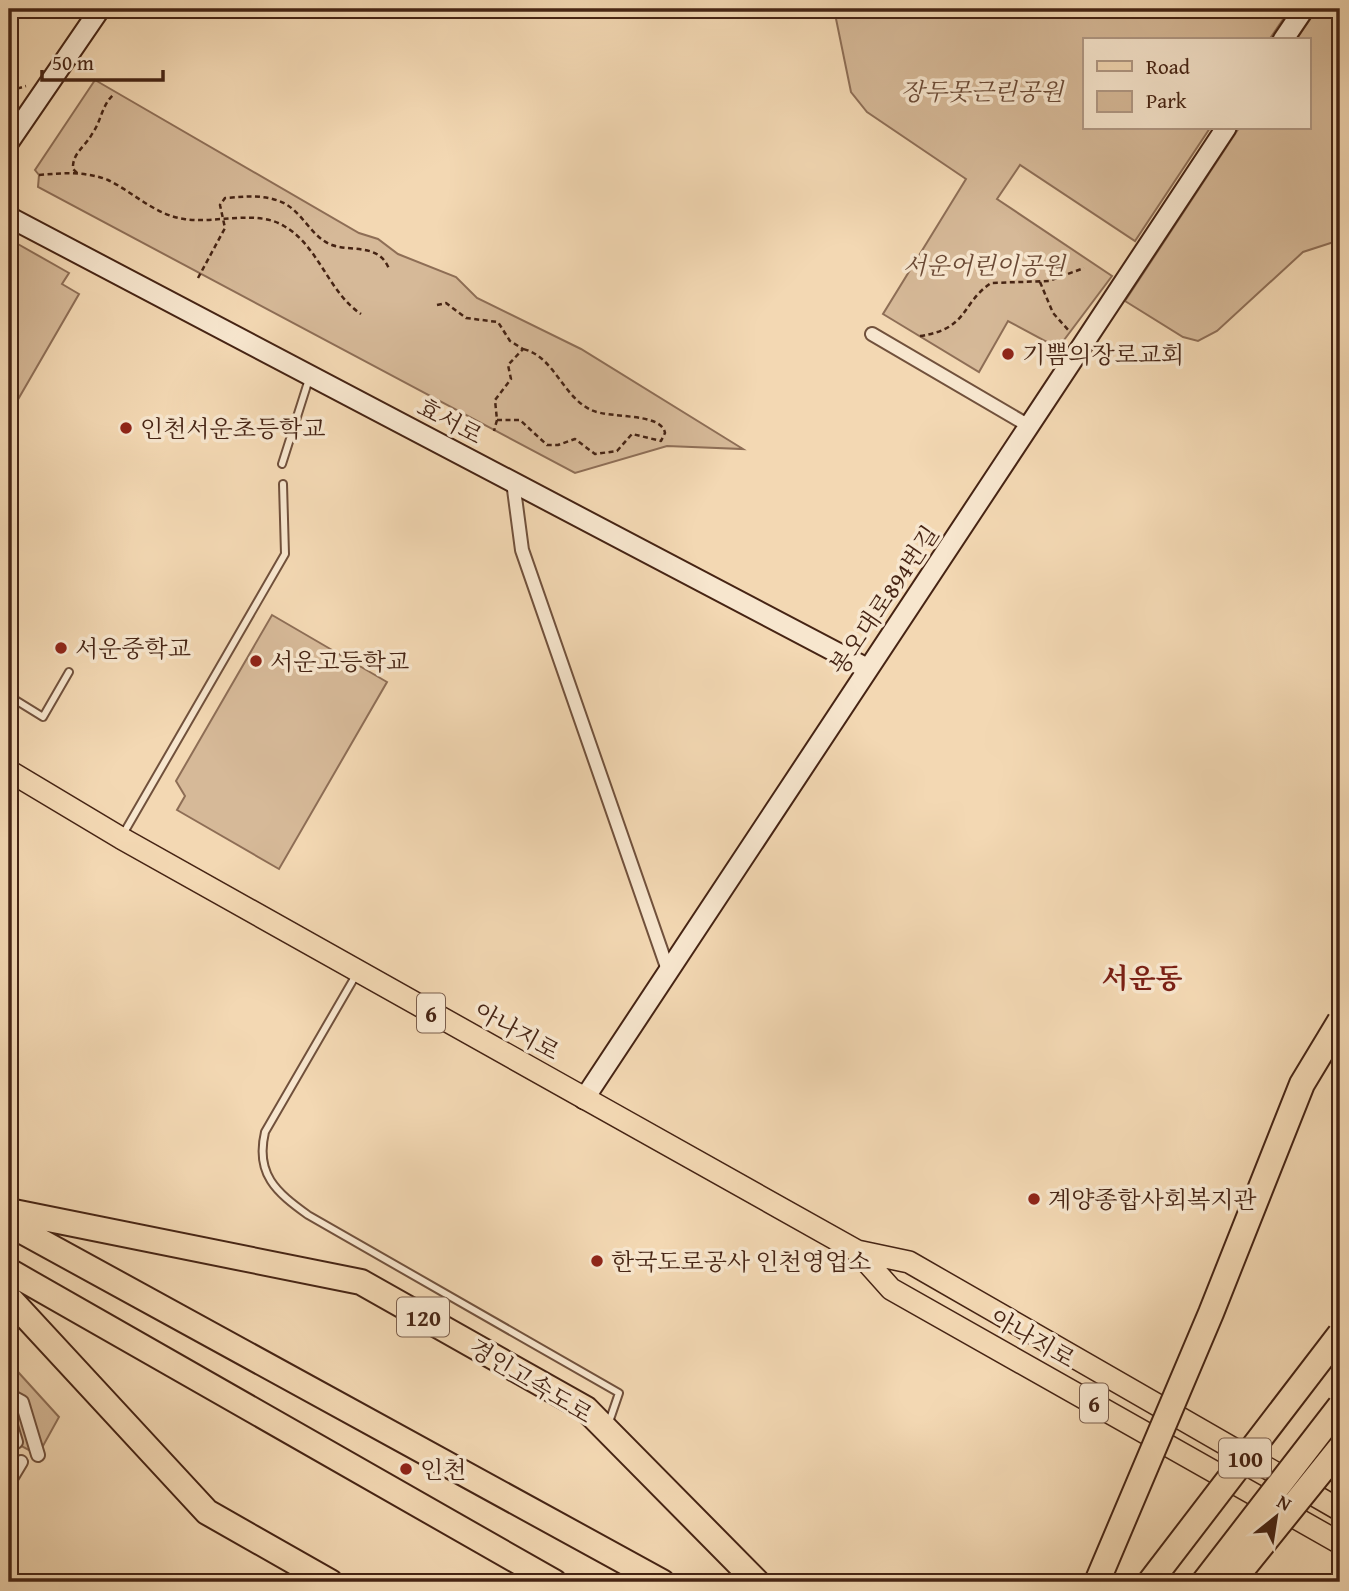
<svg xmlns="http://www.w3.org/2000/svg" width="1349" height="1591" viewBox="0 0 1349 1591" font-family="'Gentium Book Plus','Noto Serif KR',serif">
	<rect width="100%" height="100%" fill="#f3d8b3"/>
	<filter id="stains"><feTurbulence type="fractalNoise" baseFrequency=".00286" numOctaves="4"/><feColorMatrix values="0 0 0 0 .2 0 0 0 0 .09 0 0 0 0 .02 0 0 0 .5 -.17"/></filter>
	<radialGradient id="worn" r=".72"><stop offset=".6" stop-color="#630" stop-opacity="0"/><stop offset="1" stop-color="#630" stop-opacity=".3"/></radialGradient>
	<path fill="#d6b998" stroke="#8e6e56" stroke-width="2" d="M834,9h456l-21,31h-184v88h125l-75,113 -115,-76 -23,34 115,77 -54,72 -50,-27 -29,51 -96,-58 83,-135 -99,-67 -16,-20z
		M1317,9h23v231l-37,12 -86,79 -19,10 -15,-4 -58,-36 114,-173h70v-88h-13z
		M95,80l264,153 19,6 20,15 58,23 21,21 104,51 162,100 -76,-3 -92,27 -537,-286 1,-12 -4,-5z
		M9,239l60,34 -7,11 17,10 -70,121z
		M272,615l115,67 -108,187 -102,-59 8,-14 -9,-15z
		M9,1362l50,55 -21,38 -22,-12 -7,11z"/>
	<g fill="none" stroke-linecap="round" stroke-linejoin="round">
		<g stroke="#71513c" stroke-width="10">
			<path id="lane" d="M282,464l27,-85
				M9,466l5,3
				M9,696l34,21 26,-45
				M122,836l163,-282 -2,-70
				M356,975l-91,157c-10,42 11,60 43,83l311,178 -11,32"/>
		</g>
		<g stroke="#71513c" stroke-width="16">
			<path id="street" d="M872,334l157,92
				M513,482l9,68 146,420
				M9,1395l13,7 16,53
				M9,1419l7,23
				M9,1482l12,-20"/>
		</g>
		<g stroke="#462414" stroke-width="23">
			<path id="secondary" d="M1283,40l21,-31
				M9,142l91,-133
				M9,217l859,452
				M584,1099l642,-971"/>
		</g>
		<g stroke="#462414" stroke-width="24">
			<path id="primary" d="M9,771l112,67 736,413 52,11 431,248
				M857,1251l34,38 449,254"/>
		</g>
		<g stroke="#462414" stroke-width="28">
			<path id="highway" d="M9,1211l352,71 225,127 171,173
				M9,1224l653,358
				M9,1271l545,311
				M9,1298l198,214 123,70"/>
		</g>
		<path stroke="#462414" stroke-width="2.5" stroke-dasharray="5 3.5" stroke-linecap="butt" d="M9,91l17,-5
			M77,173l-4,-4c-1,-16 12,-22 19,-35 10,-14 9,-28 22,-40
			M39,175c24,-2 46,-4 69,5 25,12 47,35 76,39 32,5 72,-10 100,7 35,20 44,66 77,88
			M198,278l27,-50 -5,-23 5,-7c19,-1 35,-4 54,3 23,8 31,36 53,44 20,7 47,-2 57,24
			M1040,282l13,31 17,19
			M437,305l9,-2 20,15 32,4 12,19 13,8 -15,16 3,14 -16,21 2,20 -3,11
			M920,336c49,-7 41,-33 71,-53l58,-2 35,-13
			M497,420h23l27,25h11l17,-6 20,15 22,-3 15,-17 29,7 4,-8c-4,-21 -55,-14 -74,-23 -29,-14 -37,-54 -68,-61"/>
		<use href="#lane" stroke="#f7e6ce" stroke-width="6"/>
		<use href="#street" stroke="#f7e6ce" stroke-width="12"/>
		<use href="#secondary" stroke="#f7e6ce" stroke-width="19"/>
		<use href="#primary" stroke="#f3d8b3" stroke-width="21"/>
		<use href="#highway" stroke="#f3d8b3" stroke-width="24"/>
		<g stroke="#462414" stroke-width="28" stroke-linecap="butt">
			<path id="highway-bridge" d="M1097,1582l114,-269 91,-229 38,-63
				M1150,1582l190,-248
				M1204,1582l136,-176
				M1232,1582l108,-134"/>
		</g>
		<use href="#highway-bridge" stroke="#f3d8b3" stroke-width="24"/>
	</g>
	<g fill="#8f2418" stroke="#f7e6ce" stroke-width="2.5">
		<circle cx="1008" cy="354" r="7"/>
		<circle cx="126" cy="428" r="7"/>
		<circle cx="61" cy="648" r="7"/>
		<circle cx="256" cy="661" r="7"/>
		<circle cx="1034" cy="1199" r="7"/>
		<circle cx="597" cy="1261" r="7"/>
		<circle cx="406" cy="1469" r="7"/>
	</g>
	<g text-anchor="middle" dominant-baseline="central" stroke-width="7" stroke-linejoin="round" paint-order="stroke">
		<g fill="#f7e6ce" stroke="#7b5e4c" stroke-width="2">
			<rect x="417" y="993.5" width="28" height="39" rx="5"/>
			<rect x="397" y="1297.5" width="52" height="39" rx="5"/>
			<rect x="1080" y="1383.5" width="28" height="39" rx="5"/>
			<rect x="1219" y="1438.5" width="52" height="39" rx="5"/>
		</g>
		<g font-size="23" font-weight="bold" fill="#462414">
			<text x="431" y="1013">6</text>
			<text x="423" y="1317">120</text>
			<text x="1094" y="1403">6</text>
			<text x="1245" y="1458">100</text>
		</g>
		<g font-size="24" font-style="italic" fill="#6a4935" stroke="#f7e6ce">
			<text x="982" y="91">장두못근린공원</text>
			<text x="984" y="265">서운어린이공원</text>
		</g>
		<g font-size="24" fill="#462414" stroke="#f7e6ce" text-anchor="start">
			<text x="1022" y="354">기쁨의장로교회</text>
			<text x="140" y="428">인천서운초등학교</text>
			<text x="75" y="648">서운중학교</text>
			<text x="270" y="661">서운고등학교</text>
			<text x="1048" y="1199">계양종합사회복지관</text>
			<text x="611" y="1261">한국도로공사 인천영업소</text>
			<text x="420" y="1469">인천</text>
		</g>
		<g font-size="24" fill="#462414" stroke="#f7e6ce">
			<text transform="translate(450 421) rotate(28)">효서로</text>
			<text transform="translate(884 600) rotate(-56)">봉오대로894번길</text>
			<text transform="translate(517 1031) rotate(29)">아나지로</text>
			<text transform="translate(1033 1338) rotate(30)">아나지로</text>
			<text transform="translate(531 1381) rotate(31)">경인고속도로</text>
		</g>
		<g font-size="28" font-weight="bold" fill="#7a1f14" stroke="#f7e6ce">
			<text x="1142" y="977">서운동</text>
		</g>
	</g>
	<rect width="1349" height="1591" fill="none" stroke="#f3d8b3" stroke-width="35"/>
	<rect x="10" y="10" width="1328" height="1570" fill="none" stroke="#462414" stroke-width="3.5"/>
	<rect x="18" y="18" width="1314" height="1556" fill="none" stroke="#462414" stroke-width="2"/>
	<rect x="1083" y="38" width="228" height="91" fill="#f7e6ce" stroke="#b09884" stroke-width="2"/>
	<rect x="1097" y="61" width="35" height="10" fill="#f3d8b3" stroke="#b09884" stroke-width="2"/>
	<text x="1146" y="74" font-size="21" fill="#462414">Road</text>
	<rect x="1097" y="91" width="35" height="21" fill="#d6b998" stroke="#b09884" stroke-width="2"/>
	<text x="1146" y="108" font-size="21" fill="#462414">Park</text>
	<g transform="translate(1276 1517) rotate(30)" stroke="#f7e6ce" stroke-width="5" paint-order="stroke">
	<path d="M0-5L12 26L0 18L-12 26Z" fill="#462414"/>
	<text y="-10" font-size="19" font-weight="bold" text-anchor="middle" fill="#462414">N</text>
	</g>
	<path d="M42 70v10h121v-10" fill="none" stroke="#462414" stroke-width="3.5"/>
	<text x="52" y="70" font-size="21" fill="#462414" stroke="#f7e6ce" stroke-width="5" paint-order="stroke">50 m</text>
	<rect width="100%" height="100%" filter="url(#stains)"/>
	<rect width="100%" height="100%" fill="url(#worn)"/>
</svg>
